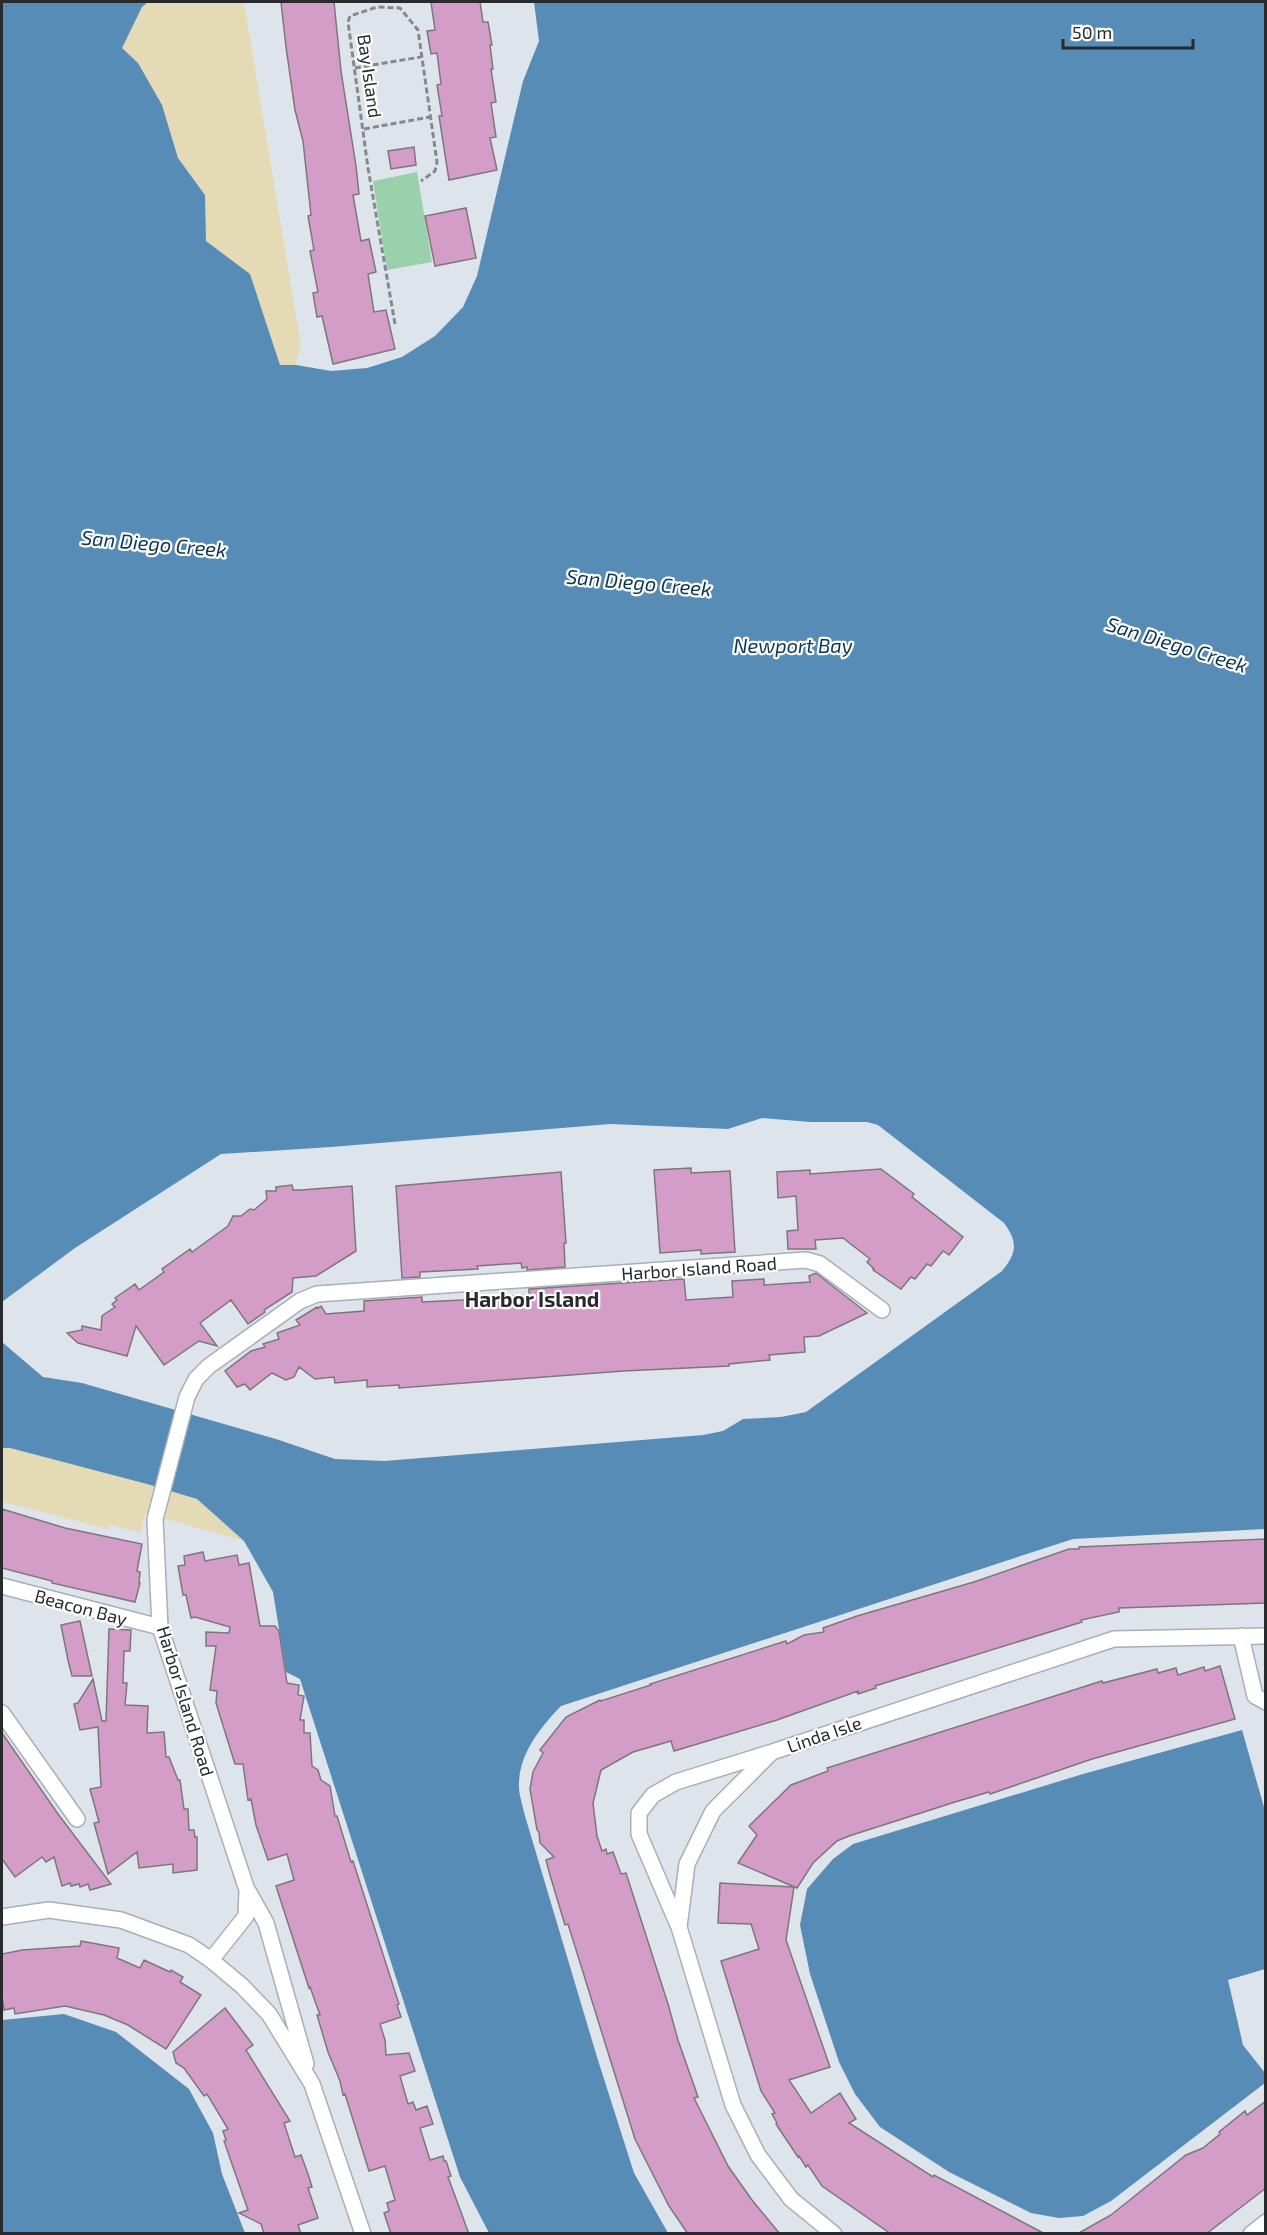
<svg xmlns="http://www.w3.org/2000/svg" width="1267" height="2235" viewBox="0 0 1267 2235" font-family="'Exo 2',sans-serif">
	<rect width="100%" height="100%" fill="#dee4eb"/>
	<path fill="#9ad0ab" d="M417,172l15,90 -45,8 -14,-89z"/>
	<path fill="#e4dab5" d="M148,2h96l57,343 -5,20h-16l-30,-91 -44,-33 -1,-47 -27,-36 -16,-53 -24,-42 -16,-15 20,-41z
		M2,1448h8l137,36 50,15 47,42 -99,-28 -4,20 -32,-8 -1,4 -106,-27z"/>
	<path fill="#578cb6" d="M2,2h146l-6,5 -20,41 16,15 24,42 16,53 27,37 1,46 44,33 30,91h16l35,6 36,-3 35,-11 33,-21 28,-29 14,-31 46,-195 16,-40 -5,-39h731v1527l-192,10 -512,167c-20,21 -41,46 -42,77 -1,10 4,23 6,33l72,241 37,116 34,60h-179l-29,-56 -160,-498 -14,-7 -13,-80 -29,-51 -47,-42 -50,-15 -137,-36h-8v-106l41,35 39,6 194,56 59,20 50,2 318,-26 20,-4 20,-12 38,-2 25,-5 196,-141c15,-18 16,-29 2,-48l-126,-98 -11,-3h-57l-48,-4 -34,11 -118,-5 -279,23 -110,7 -146,94 -73,54z
		M1242,1730l22,77 1,-1v163l-37,11 15,65 22,28v10l-154,118 -28,15 -24,2 -28,-5 -82,-41 -69,-45 -25,-33 -16,-32 -29,-88 -10,-49 7,-36 26,-30 20,-15 230,-70z
		M64,2014l52,18 73,57 24,44 9,41 23,59h-243v-213z"/>
	<path fill="#d39dc7" stroke="#7e767c" stroke-width="1.5" d="M281,2h53l7,69 15,95 3,28 -6,1 8,46 8,-2 7,33 -8,2 6,38 12,-2 9,39 -62,15 -11,-48 -5,1 -4,-24 5,-1 -8,-41 4,-1 -6,-34 3,-1 -8,-74 -8,-31 -9,-63z
		M431,2h49l3,20h5l4,23h-2l3,24h-2l5,33 -5,1 5,34 -6,1 7,32 -48,10 -10,-64h3l-5,-31 4,-1 -4,-31 -6,1 -4,-23 8,-1z
		M414,147l2,18 -25,4 -3,-18z
		M466,208l10,50 -41,8 -10,-50z
		M691,1168v5l39,-2 5,81 -34,2v-4l-41,3 -6,-83z
		M881,1169l33,25 -2,3 51,40 -14,18 -6,-4 -12,15 -4,-2 -12,15 -4,-2 -10,12 -28,-19 1,-1 -7,-7 3,-3 -27,-21 -28,2 1,9h-28l-1,-18 11,-1 -2,-34 -18,2 -1,-26 33,-2v4z
		M561,1172l5,71h-2l1,24 -38,3v-3l-5,1 -1,-5 -44,3 1,3 -58,3v5l-18,1 -6,-92z
		M292,1185l1,5h8l51,-4 4,65 -40,25 -23,2 -1,14 -28,18 1,2 -17,12 -17,-24 -31,23 17,23 -18,-5 -35,24 -28,-39 -9,30 -49,-13 -11,-10 15,-3v-4l19,4 1,-14 13,-9 -3,-3 5,-4 -2,-2 20,-14 4,6 25,-18 -2,-3 28,-20 2,3 36,-26 5,-10h8l9,-7 4,1 13,-11 -1,-8h10v-4z
		M816,1273l51,40 -48,23 -15,1 1,15 -36,3 1,5 -41,4v2l-106,5 -224,17v-3l-32,2v-7l-32,3 -1,-6 -19,2 -16,-12 -5,10 -8,3 -14,-7 -22,17 -5,-6 -8,3 -12,-16 26,-20 14,-4 -2,-3 16,-5 -2,-6 23,-8 -4,-5 21,-13 1,1 3,-2 5,8 38,-3v-10l58,-4v5l40,-2 67,-5v-6l155,-10 2,21 47,-3 -1,-16 32,-2v6l46,-3 -1,-6z
		M2,1509l63,19 77,16 -5,27 3,1 -1,11h1l-5,19 -83,-19v-2l-50,-13z
		M1266,1539v64l-147,5v4l-38,8 1,2 -207,64 1,2 -18,6v-3l-81,29 -103,31 -3,-10 -24,7 -14,4 -32,18 -8,33 4,33 5,15 4,-2 1,5 6,-2 8,22 5,-1 42,131 10,36 20,57 -4,1 34,68 24,34 28,34h-92l-19,-28 -34,-67 -67,-215 -3,1 -15,-50 -4,-15 8,-3 -14,-14 -1,-11 -2,-2 -7,-41 3,-17 10,-19 -3,-3 26,-33 34,-17 1,1 50,-16 -1,-1 136,-43 1,3 17,-9 20,-3 -1,-4 34,-12 117,-34 95,-33h10v-2z
		M203,1552l2,9 32,-6 2,10 10,-2 11,63h15l4,5 8,52 12,2 -1,10 6,1 -4,24h4v13h6l2,33 6,4 3,10 9,6 5,30h2l14,46 2,-1 46,143 -2,1 4,12 -21,7 5,16 1,15 23,-2 6,18 -15,5 8,28 5,-2 3,8 11,-4 6,18 -13,4 10,32 13,-4 1,5h2l5,15 -3,1 21,57h-78l-7,-21 5,-2 -2,-8 8,-3 -10,-34 -16,5 -24,-77 -2,1 -3,-14 -12,-29 -11,-37h3l-10,-28 -1,1 -33,-102 18,-6 -7,-26 -19,6 -12,-35 -5,-26 -3,1 -5,-36h-8l-19,-61 1,-12 -7,-1 6,-44h-10v-14l23,1 1,-6 -35,-10 -4,1 -5,-23h-3l-5,-29 7,-1 -1,-9z
		M80,1621l12,55h-20l-4,-16 -7,-35z
		M109,1629l22,1 -1,21h-6l-1,32h4l-2,22 23,1 -1,27 17,-1 2,25h3l9,23h2l4,29h4l1,21h5l1,7h2v33l-24,3v-9l-34,4 -2,-16 -29,22 -14,-51 5,-1 -9,-33 11,-2 -3,-60 -18,3 -6,-26 4,-1 15,-24 9,42h4z
		M1220,1666l15,53 -143,40 -102,35 -1,-2 -34,10 -106,34 -12,5 -24,22 -16,25 -59,-25 19,-28 -8,-9 42,-41 37,-14 -1,-3 275,-87 1,2 54,-14 1,4 18,-5 2,7 26,-8 1,4z
		M2,1733l56,81 53,70 -21,6 -2,-6 -8,3 -1,-3 -8,2 -1,-3 -8,3 -8,-29 -8,5 -4,-5 -27,20 -13,-18z
		M720,1883l74,4 -8,53 44,127 -41,13 22,33 29,-20 16,26 -7,4 84,54 1,-2 111,59h-154l-69,-48 -14,-21 -2,2 -7,-11 -1,1 -22,-33 1,-1 -5,-9 3,-1 -14,-22 -40,-130 38,-12 -8,-25 -33,-1z
		M81,1941l38,7 -2,10 23,10 4,-8 26,12 1,-2 12,7 -3,5 21,13 -35,54 -38,-24 -24,-10 -39,-9 -50,8 -1,-6 -10,2 -2,-14v-42l20,-4 58,-4z
		M225,2008l28,37 -7,5 44,71 -6,2 11,34 6,-2 7,19 4,13 -4,1 10,30 -20,7 3,9h-37l-3,-10 -22,-11 9,-3 -24,-69 2,-1 -3,-9 5,-2 -21,-35 -3,2 -20,-28 -8,-5 -3,-11z
		M1266,2101v87l-60,46h-129l34,-19 75,-60 17,-7 17,-14 -1,-2 26,-21 2,4z"/>
	<g fill="none" stroke-linecap="round" stroke-linejoin="round">
		<g stroke="#a9afb6" stroke-width="18">
			<path id="minor" d="M2,1586l158,41
				M1241,1636l14,60 11,6
				M2,1713l75,106
				M248,1891l18,32 40,141
				M2,1917l47,-7 72,10 68,25 22,15 31,26 27,28 43,70 51,150
				M678,1925l-39,-91v-21l14,-18 23,-13 93,-29
				M211,1960l35,-44 1,-26 -87,-263 -5,-108 32,-122 9,-18 13,-13 91,-65 17,-7 489,-34 14,4 62,46
				M834,2234l-43,-35 -33,-44 -25,-50 -54,-178 8,-63 26,-53 59,-59 342,-113 152,-3
				M1251,2234l15,-12"/>
		</g>
		<path stroke="#85898e" stroke-width="3" stroke-dasharray="6 3" stroke-linecap="butt" d="M355,68l66,-11
			M364,129l66,-12
			M395,324l-27,-156 -20,-146 2,-6 27,-9 23,1 18,22 19,132 -2,9 -14,10"/>
		<use href="#minor" stroke="#fff" stroke-width="15"/>
	</g>
	<g text-anchor="middle" dominant-baseline="central" stroke-width="4.5" stroke-linejoin="round" paint-order="stroke">
		<g font-size="18" fill="#282a2d" stroke="#fff">
			<text transform="translate(370 76) rotate(82)">Bay Island</text>
			<text transform="translate(699 1268) rotate(-4)">Harbor Island Road</text>
			<text transform="translate(81 1607) rotate(15)">Beacon Bay</text>
			<text transform="translate(186 1701) rotate(73)">Harbor Island Road</text>
			<text transform="translate(824 1734) rotate(-19)">Linda Isle</text>
		</g>
		<g font-size="20" font-style="italic" fill="#0b3654" stroke="#fff">
			<text transform="translate(154 543) rotate(5)">San Diego Creek</text>
			<text transform="translate(639 582) rotate(5)">San Diego Creek</text>
			<text transform="translate(1177 644) rotate(17)">San Diego Creek</text>
			<text x="793" y="645">Newport Bay</text>
		</g>
		<g font-size="21" font-weight="bold" fill="#282a2d" stroke="#fff">
			<text x="532" y="1298">Harbor Island</text>
		</g>
	</g>
	<rect width="1267" height="2235" fill="none" stroke="#282a2d" stroke-width="6"/>
	<path d="M1063 39v9h130v-9" fill="none" stroke="#282a2d" stroke-width="3"/>
	<text x="1072" y="39" font-size="18" fill="#282a2d" stroke="#ffffff" stroke-width="4.5" paint-order="stroke">50 m</text>
</svg>
